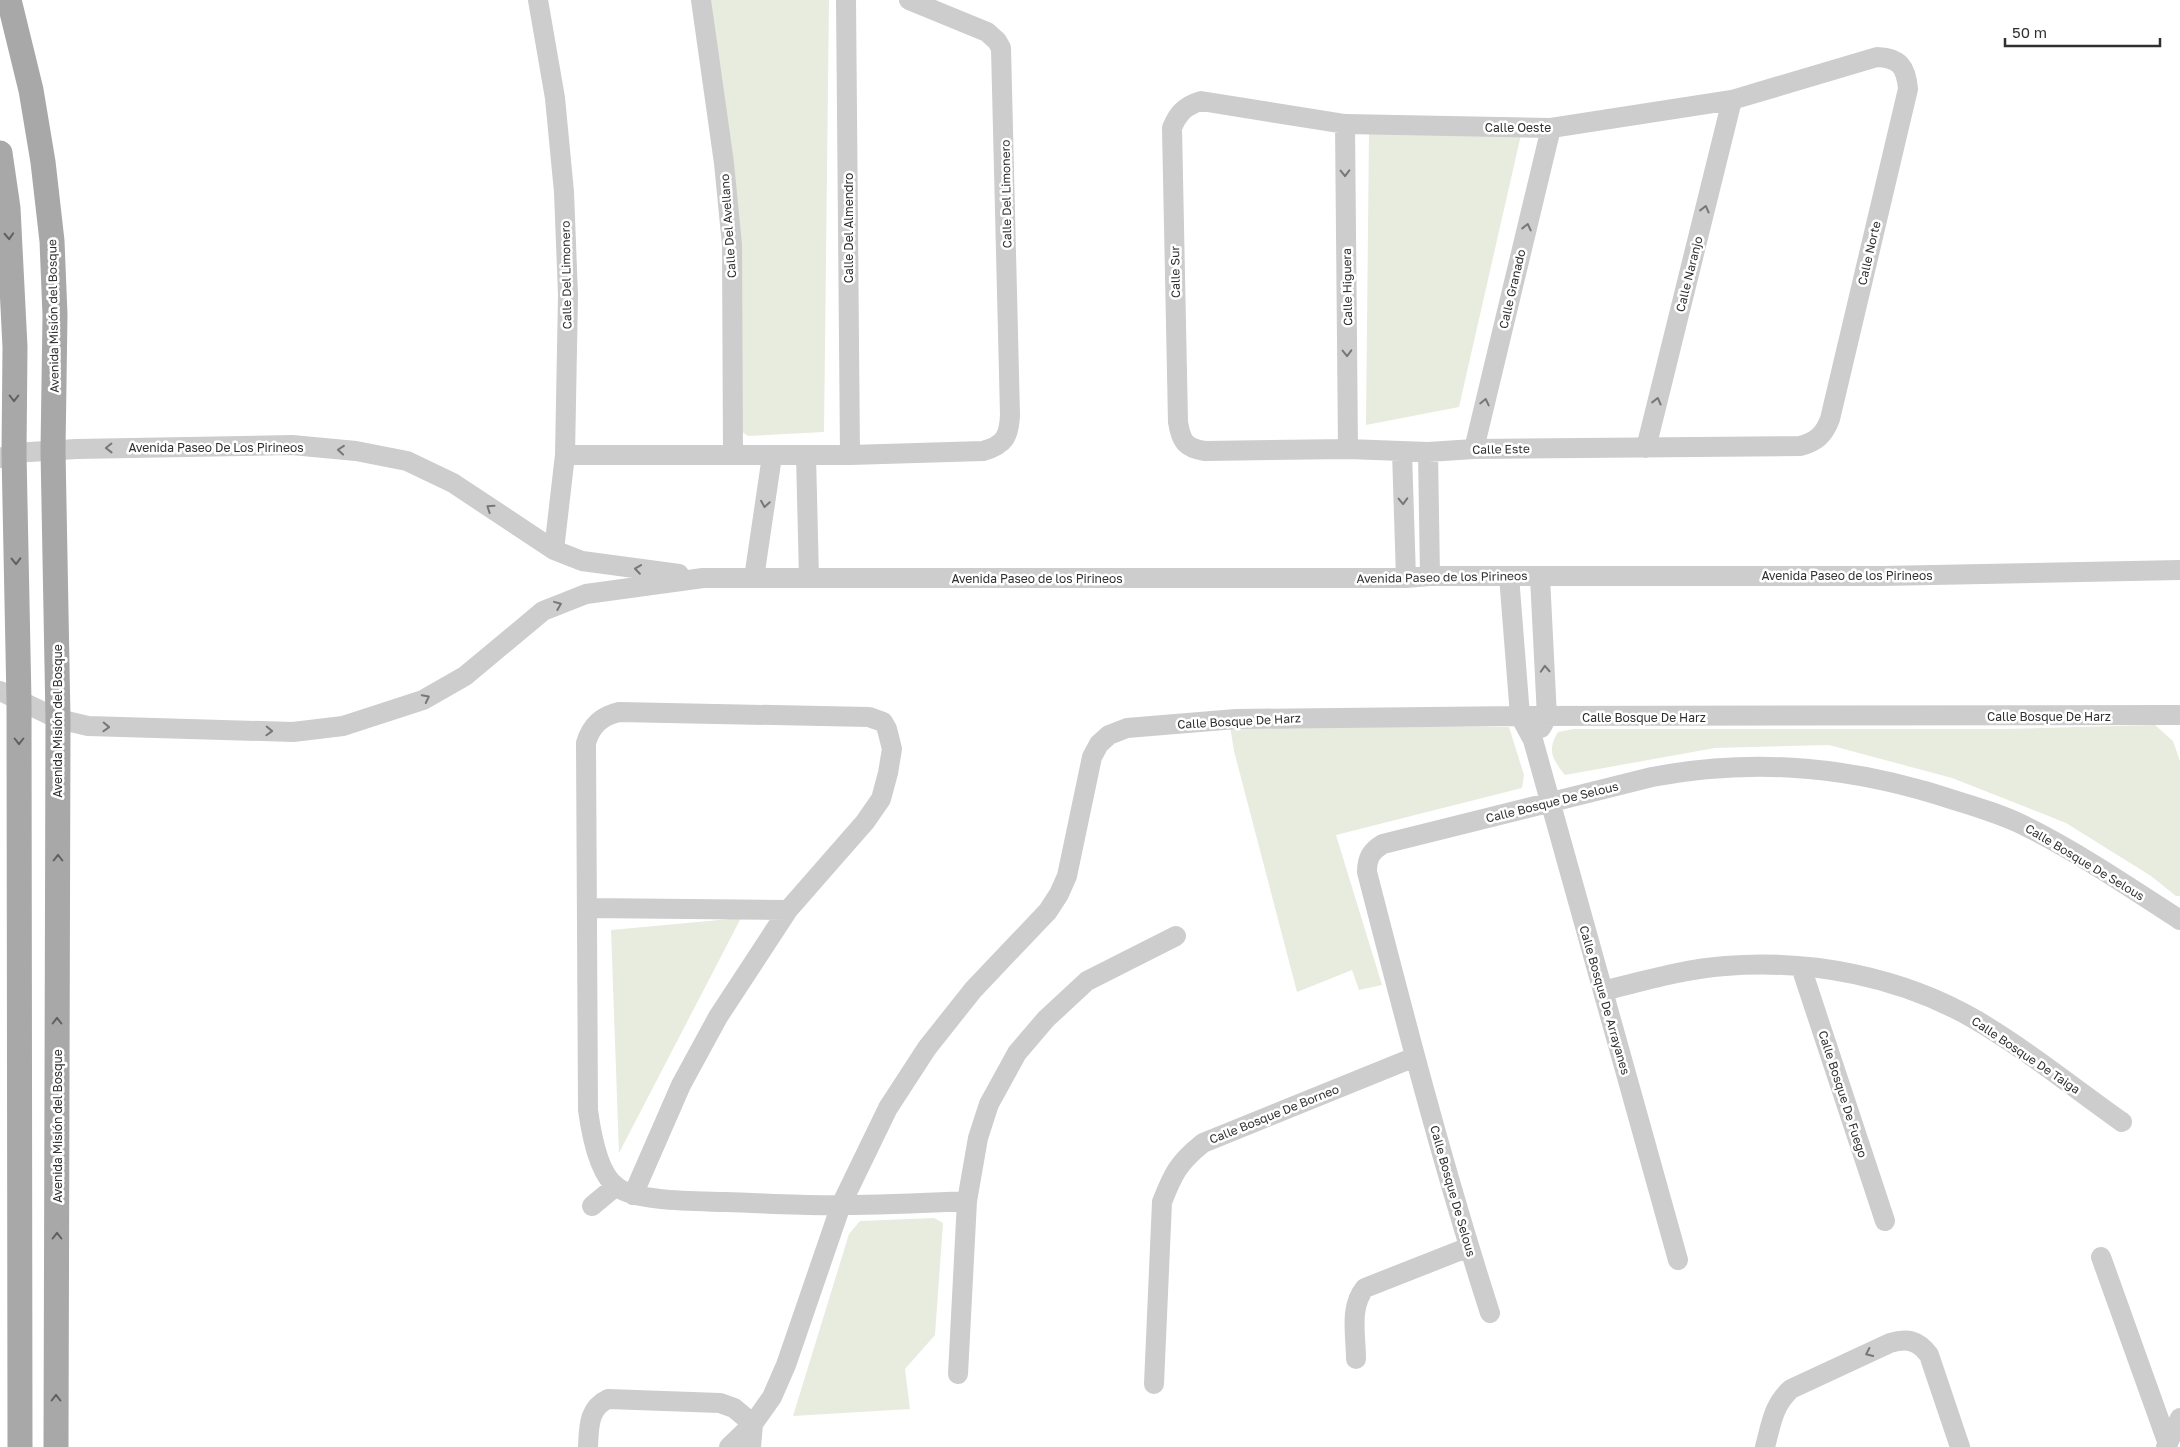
<svg xmlns="http://www.w3.org/2000/svg" width="2180" height="1447" viewBox="0 0 2180 1447" font-family="'Golos Text',sans-serif">
	<rect width="100%" height="100%" fill="#fff"/>
	<path fill="#e7ecdf" d="M711,0h118l-5,432 -76,4 -10,-7z
		M1523,126l-64,281 -93,18 3,-295z
		M2155,725l18,16 7,20v135h-4l-25,-20 -85,-53 -114,-45 -123,-33 -114,3 -150,27c-13,-16 -18,-25 -7,-43l16,-3h431z
		M1230,726l279,1 15,48 -2,13 -186,47 46,150 -23,5 -7,-20 -55,22 -63,-241z
		M741,918l-122,235 -8,-223z
		M934,1218l9,5 -8,112 -30,34 5,40 -117,7 56,-182 11,-13z"/>
	<g fill="none" stroke-linecap="round" stroke-linejoin="round">
		<path stroke="#cdcdcd" stroke-width="20" d="M538,0l17,98 9,94 4,103 -3,160 -11,95
			M701,0l23,163 8,82 1,209
			M846,0l4,455
			M1877,57c23,1 29,10 31,32l-78,330c-6,16 -14,23 -30,27l-326,3 -46,3 -80,-3 -143,2c-20,-3 -24,-10 -27,-29l-6,-294c6,-15 13,-22 29,-27l144,23 206,4 181,-28z
			M1345,124l3,325
			M1646,448l86,-348
			M1474,449l77,-321
			M1402,452l4,126
			M1428,452l2,124
			M565,455h285l133,-4c22,-6 26,-15 27,-36l-9,-367 -4,-7 -10,-9 -78,-32
			M806,455l3,123
			M0,458l14,-5 62,-4 216,-4 64,6 51,10 46,22 101,67 28,11 97,13
			M1509,576l11,140 13,24 145,520
			M1540,577l7,140 -6,11
			M754,578l18,-122
			M0,691l58,28 30,7 205,6 50,-6 80,-26 42,-24 78,-65 43,-17 117,-16h703l24,-2h452l298,-6
			M588,908l200,2
			M1801,967l84,254
			M1603,991c40,-10 81,-22 122,-25 86,-7 177,11 251,54 51,30 98,68 146,102
			M633,1195l48,-110 37,-68 70,-107 77,-88 16,-23 7,-26 4,-24 -5,-20 -4,-7 -14,-5 -250,-5c-18,4 -28,14 -33,31l2,367c3,22 10,64 29,77 20,15 81,14 108,15 39,1 78,4 117,3 41,0 83,-2 125,-4
			M592,1206l24,-20
			M2101,1257l67,187
			M1490,1313c-47,-146 -85,-293 -123,-441 0,-14 4,-21 16,-28l269,-67c105,-20 204,-10 305,24 23,7 46,14 68,25 54,27 104,61 155,94
			M1356,1359c0,-24 -7,-52 9,-71l104,-41
			M958,1374l9,-173 11,-63 11,-34 28,-51 29,-34 41,-38 89,-45
			M1154,1384l8,-182c11,-28 16,-39 41,-59l212,-86
			M588,1447c1,-19 0,-39 20,-48l112,4 14,5 19,16 -2,23
			M729,1447l24,-23 19,-27 14,-32 55,-160 47,-97 39,-60 46,-58 75,-79 11,-17 8,-18 25,-119 7,-13 10,-9 18,-7 109,-9 284,-3 660,-1
			M1765,1447c6,-22 8,-42 26,-58l99,-46c17,-5 28,-3 39,12l31,92
			M2166,1447l14,-29"/>
		<path stroke="#a8a8a8" stroke-width="25" d="M9,0l22,90 12,72 9,79 3,74 -2,135 5,269 -2,728
			M0,153l8,55 7,139 -1,106 5,248 1,746"/>
	</g>
	<defs><path id="oneway-chevron" d="M-2-3.5L2.5 0L-2 3.5" fill="none" stroke-width="1.6" stroke-linecap="round" stroke-linejoin="round" transform="scale(1.25)"/></defs>
	<g stroke="#777">
		<use href="#oneway-chevron" transform="translate(1345 173) rotate(89)"/>
		<use href="#oneway-chevron" transform="translate(1705 209) rotate(-76)"/>
		<use href="#oneway-chevron" transform="translate(1527 227) rotate(-77)"/>
		<use href="#oneway-chevron" transform="translate(1347 353) rotate(89)"/>
		<use href="#oneway-chevron" transform="translate(1657 401) rotate(-76)"/>
		<use href="#oneway-chevron" transform="translate(1485 402) rotate(-77)"/>
		<use href="#oneway-chevron" transform="translate(109 448) rotate(179)"/>
		<use href="#oneway-chevron" transform="translate(341 450) rotate(-175)"/>
		<use href="#oneway-chevron" transform="translate(1403 501) rotate(88)"/>
		<use href="#oneway-chevron" transform="translate(765 504) rotate(99)"/>
		<use href="#oneway-chevron" transform="translate(490 508) rotate(-146)"/>
		<use href="#oneway-chevron" transform="translate(638 569) rotate(-172)"/>
		<use href="#oneway-chevron" transform="translate(558 605) rotate(-22)"/>
		<use href="#oneway-chevron" transform="translate(1545 669) rotate(-93)"/>
		<use href="#oneway-chevron" transform="translate(426 698) rotate(-27)"/>
		<use href="#oneway-chevron" transform="translate(106 727) rotate(2)"/>
		<use href="#oneway-chevron" transform="translate(269 731) rotate(2)"/>
		<use href="#oneway-chevron" transform="translate(1869 1353) rotate(155)"/>
	</g>
	<g stroke="#606060">
		<use href="#oneway-chevron" transform="translate(9 236) rotate(87)"/>
		<use href="#oneway-chevron" transform="translate(14 398) rotate(90)"/>
		<use href="#oneway-chevron" transform="translate(16 561) rotate(89)"/>
		<use href="#oneway-chevron" transform="translate(19 741) rotate(90)"/>
		<use href="#oneway-chevron" transform="translate(58 858) rotate(-90)"/>
		<use href="#oneway-chevron" transform="translate(57 1021) rotate(-90)"/>
		<use href="#oneway-chevron" transform="translate(57 1236) rotate(-90)"/>
		<use href="#oneway-chevron" transform="translate(56 1398) rotate(-90)"/>
	</g>
	<g text-anchor="middle" dominant-baseline="central" stroke-width="5" stroke-linejoin="round" paint-order="stroke">
		<g font-size="12" fill="#303030" stroke="#fff">
			<text x="1518" y="127">Calle Oeste</text>
			<text transform="translate(1006 194) rotate(-91)">Calle Del Limonero</text>
			<text transform="translate(728 226) rotate(-94)">Calle Del Avellano</text>
			<text transform="translate(848 228) rotate(-90)">Calle Del Almendro</text>
			<text transform="translate(1869 253) rotate(-77)">Calle Norte</text>
			<text transform="translate(1175 272) rotate(-91)">Calle Sur</text>
			<text transform="translate(1689 274) rotate(-76)">Calle Naranjo</text>
			<text transform="translate(566 275) rotate(-91)">Calle Del Limonero</text>
			<text transform="translate(1347 287) rotate(-91)">Calle Higuera</text>
			<text transform="translate(1512 289) rotate(-77)">Calle Granado</text>
			<text transform="translate(53 316) rotate(-91)">Avenida Misión del Bosque</text>
			<text x="216" y="447">Avenida Paseo De Los Pirineos</text>
			<text transform="translate(1501 449) rotate(-1)">Calle Este</text>
			<text x="1847" y="575">Avenida Paseo de los Pirineos</text>
			<text transform="translate(1442 577) rotate(-1)">Avenida Paseo de los Pirineos</text>
			<text x="1037" y="578">Avenida Paseo de los Pirineos</text>
			<text x="2049" y="716">Calle Bosque De Harz</text>
			<text x="1644" y="717">Calle Bosque De Harz</text>
			<text transform="translate(57 721) rotate(-90)">Avenida Misión del Bosque</text>
			<text transform="translate(1239 721) rotate(-3)">Calle Bosque De Harz</text>
			<text transform="translate(1552 802) rotate(-14)">Calle Bosque De Selous</text>
			<text transform="translate(2085 862) rotate(31)">Calle Bosque De Selous</text>
			<text transform="translate(1605 1000) rotate(74)">Calle Bosque De Arrayanes</text>
			<text transform="translate(2026 1055) rotate(34)">Calle Bosque De Taiga</text>
			<text transform="translate(1843 1094) rotate(72)">Calle Bosque De Fuego</text>
			<text transform="translate(1274 1114) rotate(-22)">Calle Bosque De Borneo</text>
			<text transform="translate(57 1126) rotate(-90)">Avenida Misión del Bosque</text>
			<text transform="translate(1453 1191) rotate(74)">Calle Bosque De Selous</text>
		</g>
	</g>
	<path d="M2005 38v8h155v-8" fill="none" stroke="#303030" stroke-width="2.5"/>
	<text x="2012" y="38" font-size="15" fill="#303030" stroke="#ffffff" stroke-width="4" paint-order="stroke">50 m</text>
</svg>
